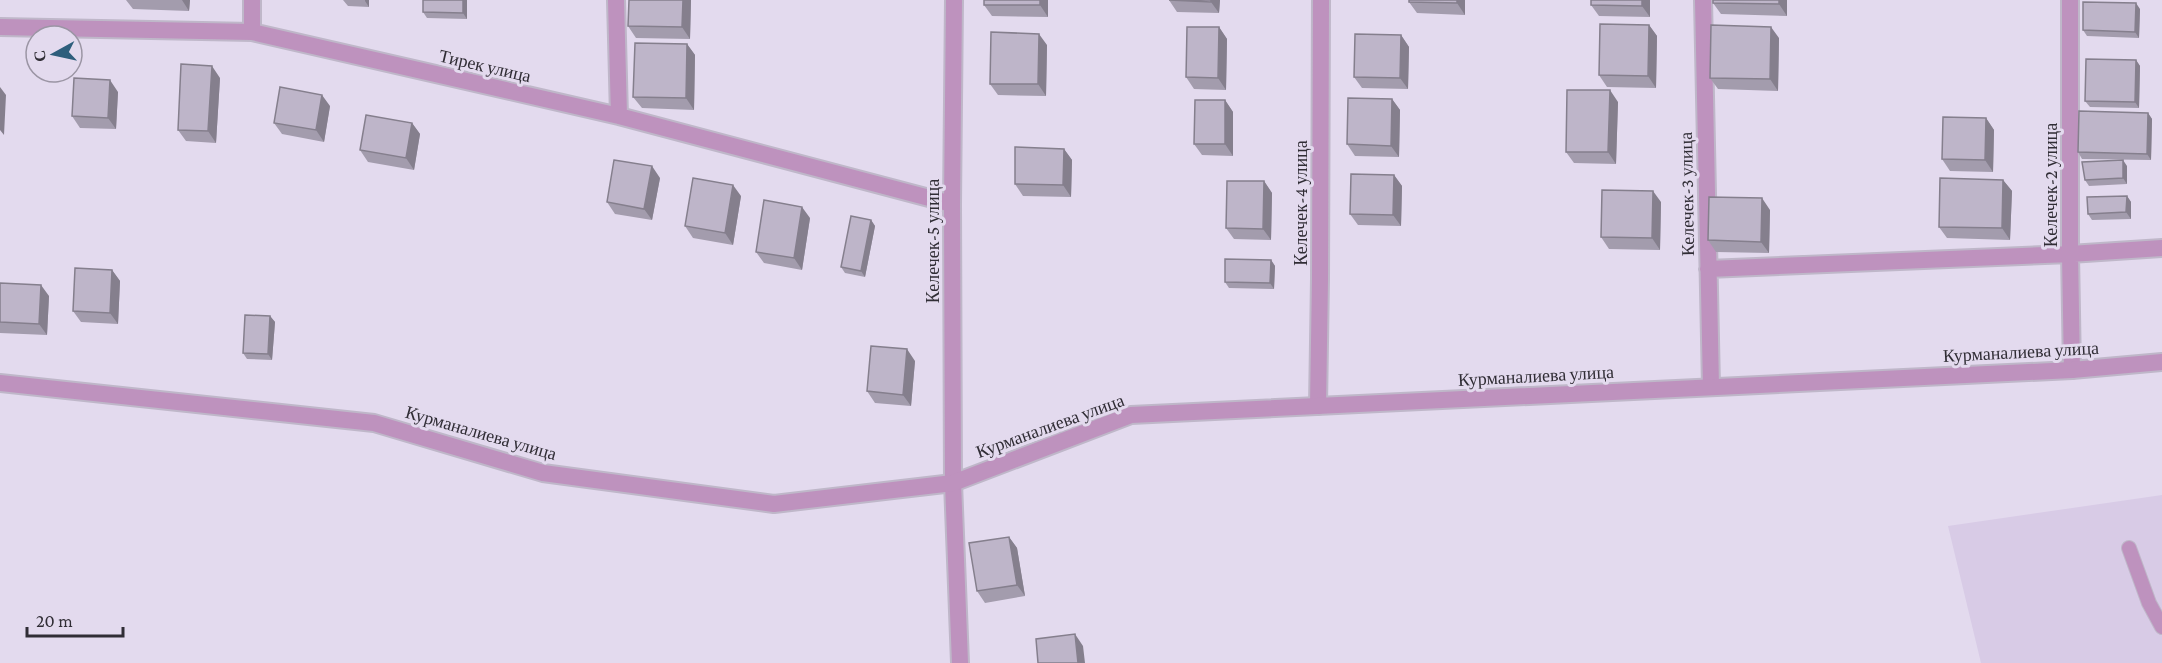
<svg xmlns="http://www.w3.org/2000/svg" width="2162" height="663" viewBox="0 0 2162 663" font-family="'Crimson Pro',serif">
	<rect width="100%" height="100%" fill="#e3daee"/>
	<path fill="#d8cbe6" d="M2162,495v168h-181l-33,-137z"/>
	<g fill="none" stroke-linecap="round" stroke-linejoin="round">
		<g stroke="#bfb7c9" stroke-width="16">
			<path id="service" d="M2129,548l20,55 13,24"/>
		</g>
		<g stroke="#bfb7c9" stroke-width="20">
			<path id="minor" d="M252,0v32
				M616,0l3,116
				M954,0l-2,204 1,279 7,180
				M1703,0l8,387
				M2070,0v254l2,116
				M0,27l252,5 367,84 333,88
				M1708,269l362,-15 92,-6
				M1318,406l2,-127 1,-279"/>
		</g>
		<g stroke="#bfb7c9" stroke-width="20">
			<path id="tertiary" d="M0,383l374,40 169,50 231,31 179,-21 178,-68 941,-45 90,-8"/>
		</g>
		<use href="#service" stroke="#be92be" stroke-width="14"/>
		<use href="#minor" stroke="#be92be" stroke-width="16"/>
		<use href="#tertiary" stroke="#be92be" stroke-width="16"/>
	</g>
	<path fill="#a39cad" d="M126,0h64l-1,11 -56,-2z
		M343,0h26v7l-21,-1z
		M467,0v19l-40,-1 -4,-6z
		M629,0h62l-1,39 -54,-1 -8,-12z
		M984,0h64v17l-56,-1 -8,-11z
		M1169,0h51l-1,13 -42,-1z
		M1465,0v15l-48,-2 -8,-11z
		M1650,0v17l-51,-1 -8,-11z
		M1713,0h74v16l-66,-2 -8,-11z
		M2140,9l-1,29 -52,-2 -4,-6z
		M1649,25l8,11 -1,52 -49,-1 -8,-12z
		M1219,27l8,12 -1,51 -32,-1 -8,-12z
		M1401,35l8,12 -1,42 -46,-1 -8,-11z
		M1779,38l-1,53 -60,-2 -8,-11z
		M687,44l8,11 -1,55 -52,-2 -9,-11z
		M1047,45l-1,51 -48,-1 -8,-11z
		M2136,60l4,6 -1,42 -49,-1 -5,-6z
		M220,78l-4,65 -30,-2 -8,-11z
		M118,92l-2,37 -36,-1 -8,-12z
		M1392,99l8,11 -1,47 -44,-1 -8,-12z
		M1225,100l8,12v44l-31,-1 -8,-11z
		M1618,102l-2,62 -42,-1 -8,-11z
		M330,106l-6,36 -42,-8 -8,-11z
		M2148,113l4,6 -1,41 -69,-1 -4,-7z
		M1986,118l8,12 -1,42 -43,-1 -8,-12z
		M412,123l8,11 -6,36 -46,-8 -8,-12z
		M1064,149l8,11 -1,37 -48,-1 -8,-12z
		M2127,166v18l-38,2 -4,-6z
		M1394,175l8,11 -1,40 -43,-1 -8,-11z
		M660,178l-8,42 -37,-6 -8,-12z
		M2003,180l9,11 -2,49 -63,-2 -8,-11z
		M1264,181l8,12 -1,47 -37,-1 -8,-11z
		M741,196l-8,49 -40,-7 -8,-12z
		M2127,196l4,6v17l-39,1 -4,-6z
		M1661,202l-1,48 -51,-1 -8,-12z
		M1770,210l-1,43 -53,-1 -8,-12z
		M810,218l-8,52 -38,-7 -8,-11z
		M871,220l4,6 -10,51 -20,-4 -4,-6z
		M1271,260l4,6 -1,23 -45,-1 -4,-6z
		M112,270l8,11 -2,43 -37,-2 -8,-11z
		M0,283l49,13 -2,39 -47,-2z
		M270,316l5,6 -3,38 -25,-1 -4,-6z
		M915,361l-4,45 -36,-3 -8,-12z
		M1009,537l8,11 8,48 -40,7 -8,-12z"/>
	<path fill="#857f8d" d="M182,0h8l-1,11z
		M365,0h4v7l-4,-6z
		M463,0h4v19l-4,-6z
		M683,0h8l-1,39 -8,-12z
		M1040,0h8v17l-8,-12z
		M1211,0h9l-1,13 -8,-11z
		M1457,0h8v15l-8,-12z
		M1642,0h8v17l-8,-11z
		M1779,0h8v16l-8,-12z
		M2136,3l4,6 -1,29 -4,-6z
		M1649,25l8,11 -1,52 -8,-12z
		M1219,27l8,12 -1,51 -8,-12z
		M1771,27l8,11 -1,53 -8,-12z
		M1039,34l8,11 -1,51 -8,-12z
		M1401,35l8,12 -1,42 -8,-11z
		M687,44l8,11 -1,55 -8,-12z
		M2136,60l4,6 -1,42 -4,-6z
		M212,66l8,12 -4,65 -8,-12z
		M110,80l8,12 -2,37 -8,-11z
		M0,87l6,8 -2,40 -4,-5z
		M1610,90l8,12 -2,62 -8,-12z
		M322,95l8,11 -6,36 -8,-12z
		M1392,99l8,11 -1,47 -8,-11z
		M1225,100l8,12v44l-8,-12z
		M2148,113l4,6 -1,41 -4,-6z
		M1986,118l8,12 -1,42 -8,-12z
		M412,123l8,11 -6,36 -8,-12z
		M1064,149l8,11 -1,37 -8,-12z
		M2123,160l4,6v18l-4,-6z
		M652,166l8,12 -8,42 -8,-11z
		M1394,175l8,11 -1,40 -8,-11z
		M2003,180l9,11 -2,49 -8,-12z
		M1264,181l8,12 -1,47 -8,-11z
		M733,185l8,11 -8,49 -8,-12z
		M1653,191l8,11 -1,48 -8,-12z
		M2127,196l4,6v17l-5,-7z
		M1762,198l8,12 -1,43 -8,-11z
		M802,207l8,11 -8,52 -8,-12z
		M871,220l4,6 -10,51 -4,-6z
		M1271,260l4,6 -1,23 -4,-6z
		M112,270l8,11 -2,43 -8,-11z
		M41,285l8,11 -2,39 -8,-11z
		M270,316l5,6 -3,38 -4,-6z
		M907,349l8,12 -4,45 -8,-11z
		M1009,537l8,11 8,48 -8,-11z
		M1075,634l8,12 2,17h-7z"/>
	<path fill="#beb5c9" stroke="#857f8d" stroke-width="1.5" d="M423,0h40v13l-40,-1z
		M629,0h54l-1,27 -54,-1z
		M984,0h56v5h-56z
		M1169,0h42v2z
		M1409,0h48v3l-48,-1z
		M1591,0h51v6l-51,-1z
		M1713,0h66v4l-66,-1z
		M2083,2l53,1 -1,29 -52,-2z
		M1600,24l49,1 -1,51 -49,-1z
		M1711,25l60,2 -1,52 -60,-1z
		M1187,27h32l-1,51 -32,-1z
		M991,32l48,2 -1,50h-48z
		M1355,34l46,1 -1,43 -46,-1z
		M635,43l52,1 -1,54 -53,-1z
		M2086,59l50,1 -1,42 -50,-1z
		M181,64l31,2 -4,65 -30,-1z
		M74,78l36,2 -2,38 -36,-2z
		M280,87l42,8 -6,35 -42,-7z
		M1567,90h43l-2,62h-42z
		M1348,98l44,1 -1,47 -44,-2z
		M1195,100h30v44h-31z
		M2079,111l69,2 -1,41 -69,-2z
		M366,115l46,8 -6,35 -46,-8z
		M1943,117l43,1 -1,42 -43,-1z
		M1015,147l49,2 -1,36 -48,-1z
		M614,160l38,6 -8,43 -37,-7z
		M2123,160v18l-38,2 -3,-18z
		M1351,174l43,1 -1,40 -43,-1z
		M693,178l40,7 -8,48 -40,-7z
		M1940,178l63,2 -1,48 -63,-1z
		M1227,181h37l-1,48 -37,-1z
		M1602,190l51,1 -1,47 -51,-1z
		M2127,196l-1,16 -38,2 -1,-17z
		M1709,197l53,1 -1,44 -53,-2z
		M764,200l38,7 -8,51 -38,-6z
		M851,216l20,4 -10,51 -20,-4z
		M1225,259l46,1 -1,23 -45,-1z
		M75,268l37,2 -2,43 -37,-2z
		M0,283l41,2 -2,39 -39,-2z
		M245,315l25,1 -2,38 -25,-1z
		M871,346l36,3 -4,46 -36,-4z
		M1009,537l8,48 -40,6 -8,-48z
		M1075,634l3,29h-40l-2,-24z"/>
	<g text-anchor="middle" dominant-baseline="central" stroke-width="6" stroke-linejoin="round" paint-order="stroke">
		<g font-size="18" fill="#302d35" stroke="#e3daee">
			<text transform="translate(485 66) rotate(13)">Тирек улица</text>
			<text transform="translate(2051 185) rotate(-90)">Келечек-2 улица</text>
			<text transform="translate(1687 194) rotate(-91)">Келечек-3 улица</text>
			<text transform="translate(1301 203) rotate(-90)">Келечек-4 улица</text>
			<text transform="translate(933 241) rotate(-90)">Келечек-5 улица</text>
			<text transform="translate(2021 352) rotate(-3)">Курманалиева улица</text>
			<text transform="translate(1536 376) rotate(-3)">Курманалиева улица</text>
			<text transform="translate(1050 426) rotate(-20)">Курманалиева улица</text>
			<text transform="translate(481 433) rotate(16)">Курманалиева улица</text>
		</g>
	</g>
	<g transform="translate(54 54) rotate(262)"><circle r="28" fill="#e3daee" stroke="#9b95a4" stroke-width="1.5"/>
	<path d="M0-4.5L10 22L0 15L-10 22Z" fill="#2e5e7c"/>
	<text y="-9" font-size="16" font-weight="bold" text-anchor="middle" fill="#302d35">С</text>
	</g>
	<path d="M27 627v9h96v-9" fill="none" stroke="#302d35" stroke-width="3"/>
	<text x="36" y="627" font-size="18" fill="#302d35" stroke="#e3daee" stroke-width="4.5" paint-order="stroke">20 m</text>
</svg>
